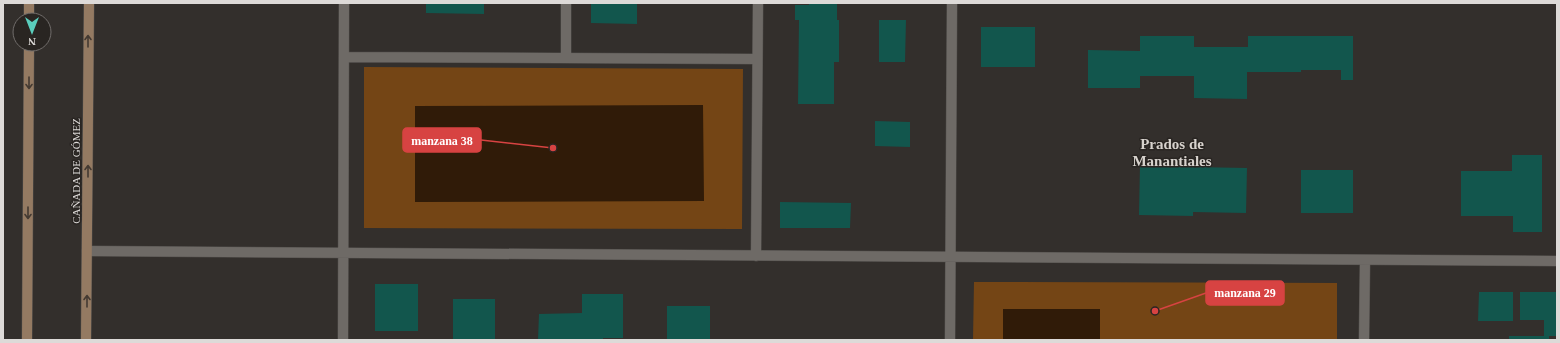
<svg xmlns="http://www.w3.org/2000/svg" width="1560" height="343" viewBox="0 0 1560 343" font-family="Georgia,serif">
	<rect width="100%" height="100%" fill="#332f2c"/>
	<path fill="#744515" d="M364,67l379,2 -1,160 -378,-1z
		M974,282l363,1v57h-364z"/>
	<path fill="#301b08" d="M703,105l1,96 -289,1v-96z
		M1003,309h97v31h-97z"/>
	<path fill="#12564d" d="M426,3h58v11l-58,-1z
		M591,3h46v21l-46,-1z
		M809,3h28v17h2v42h-5v42h-36l1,-84h-4v-15h14z
		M879,20h27l-1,42h-26z
		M981,27h54v40h-54z
		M1140,36h54v11h54v-11h105v44h-12v-10h-40v2h-54v27l-53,-1v-22h-54v12h-52v-38l52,1z
		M875,121l35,1v25l-35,-1z
		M1512,155h30v77h-29v-16h-52v-45h51z
		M1140,165h53v2l54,1 -1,45 -53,-1v4l-54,-1z
		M1301,170h52v43h-52z
		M780,202l71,1 -1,25h-70z
		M375,284h43v47h-43z
		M1479,292h34v29h-35z
		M1520,292h37v44h-8v4h-40v-4h35v-16h-24z
		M582,294h41v44h-20v2h-65l1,-26 43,-1z
		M453,299h42v41h-42z
		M667,306h43v34h-43z"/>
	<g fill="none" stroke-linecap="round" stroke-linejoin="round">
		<g stroke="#514e4b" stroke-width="11">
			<path id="street" d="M344,57l413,2
				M566,58v-55
				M87,251l1470,10
				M756,256l2,-253
				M343,340l1,-337
				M950,340l2,-337
				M1364,340l1,-80"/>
		</g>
		<g stroke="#514e4b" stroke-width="11">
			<path id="secondary" d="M29,20v-17
				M27,340l2,-296
				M86,340l3,-337"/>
		</g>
		<use href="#street" stroke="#6e6a66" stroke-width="10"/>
		<use href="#secondary" stroke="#947a62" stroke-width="10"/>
	</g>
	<defs><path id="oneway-shaft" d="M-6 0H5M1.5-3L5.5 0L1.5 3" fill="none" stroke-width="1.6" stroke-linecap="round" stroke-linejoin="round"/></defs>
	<g stroke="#443a32">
		<use href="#oneway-shaft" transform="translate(88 41) rotate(-90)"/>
		<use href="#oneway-shaft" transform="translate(29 83) rotate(90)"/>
		<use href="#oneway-shaft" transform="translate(88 171) rotate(-90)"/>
		<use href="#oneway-shaft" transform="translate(28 213) rotate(90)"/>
		<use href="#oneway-shaft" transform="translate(87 301) rotate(-90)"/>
	</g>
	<g text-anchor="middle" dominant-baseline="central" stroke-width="3" stroke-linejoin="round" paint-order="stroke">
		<g font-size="11" fill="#dddad8" stroke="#292522">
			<text transform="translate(76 171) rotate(-90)">CAÑADA DE GÓMEZ</text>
		</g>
		<g font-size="15" font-weight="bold" fill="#d7d2cd" stroke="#292522">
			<text x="1172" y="144">Prados de<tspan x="1172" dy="17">Manantiales</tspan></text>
		</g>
	</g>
	<path fill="none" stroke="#d74342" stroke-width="1.5" d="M553 148L481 140M1155 311L1206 293"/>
	<g fill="#d74342" stroke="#292522" stroke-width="1.5">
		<circle cx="553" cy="148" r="4"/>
		<circle cx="1155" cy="311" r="4"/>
	</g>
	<g fill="#d74342" stroke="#d74342" stroke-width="1.5">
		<rect x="403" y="128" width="78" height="24" rx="4"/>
		<rect x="1206" y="281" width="78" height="24" rx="4"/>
	</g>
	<g font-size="12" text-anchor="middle" font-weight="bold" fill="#fff">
		<text x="442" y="145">manzana 38</text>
		<text x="1245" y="297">manzana 29</text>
	</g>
	<rect width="1560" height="343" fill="none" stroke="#dddad8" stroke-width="8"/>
	<g transform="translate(32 32) rotate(180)"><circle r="19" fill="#292522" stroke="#716d6b"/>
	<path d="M0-3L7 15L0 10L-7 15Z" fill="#5acebd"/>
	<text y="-6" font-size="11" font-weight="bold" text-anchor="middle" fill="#dddad8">N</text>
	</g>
</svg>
